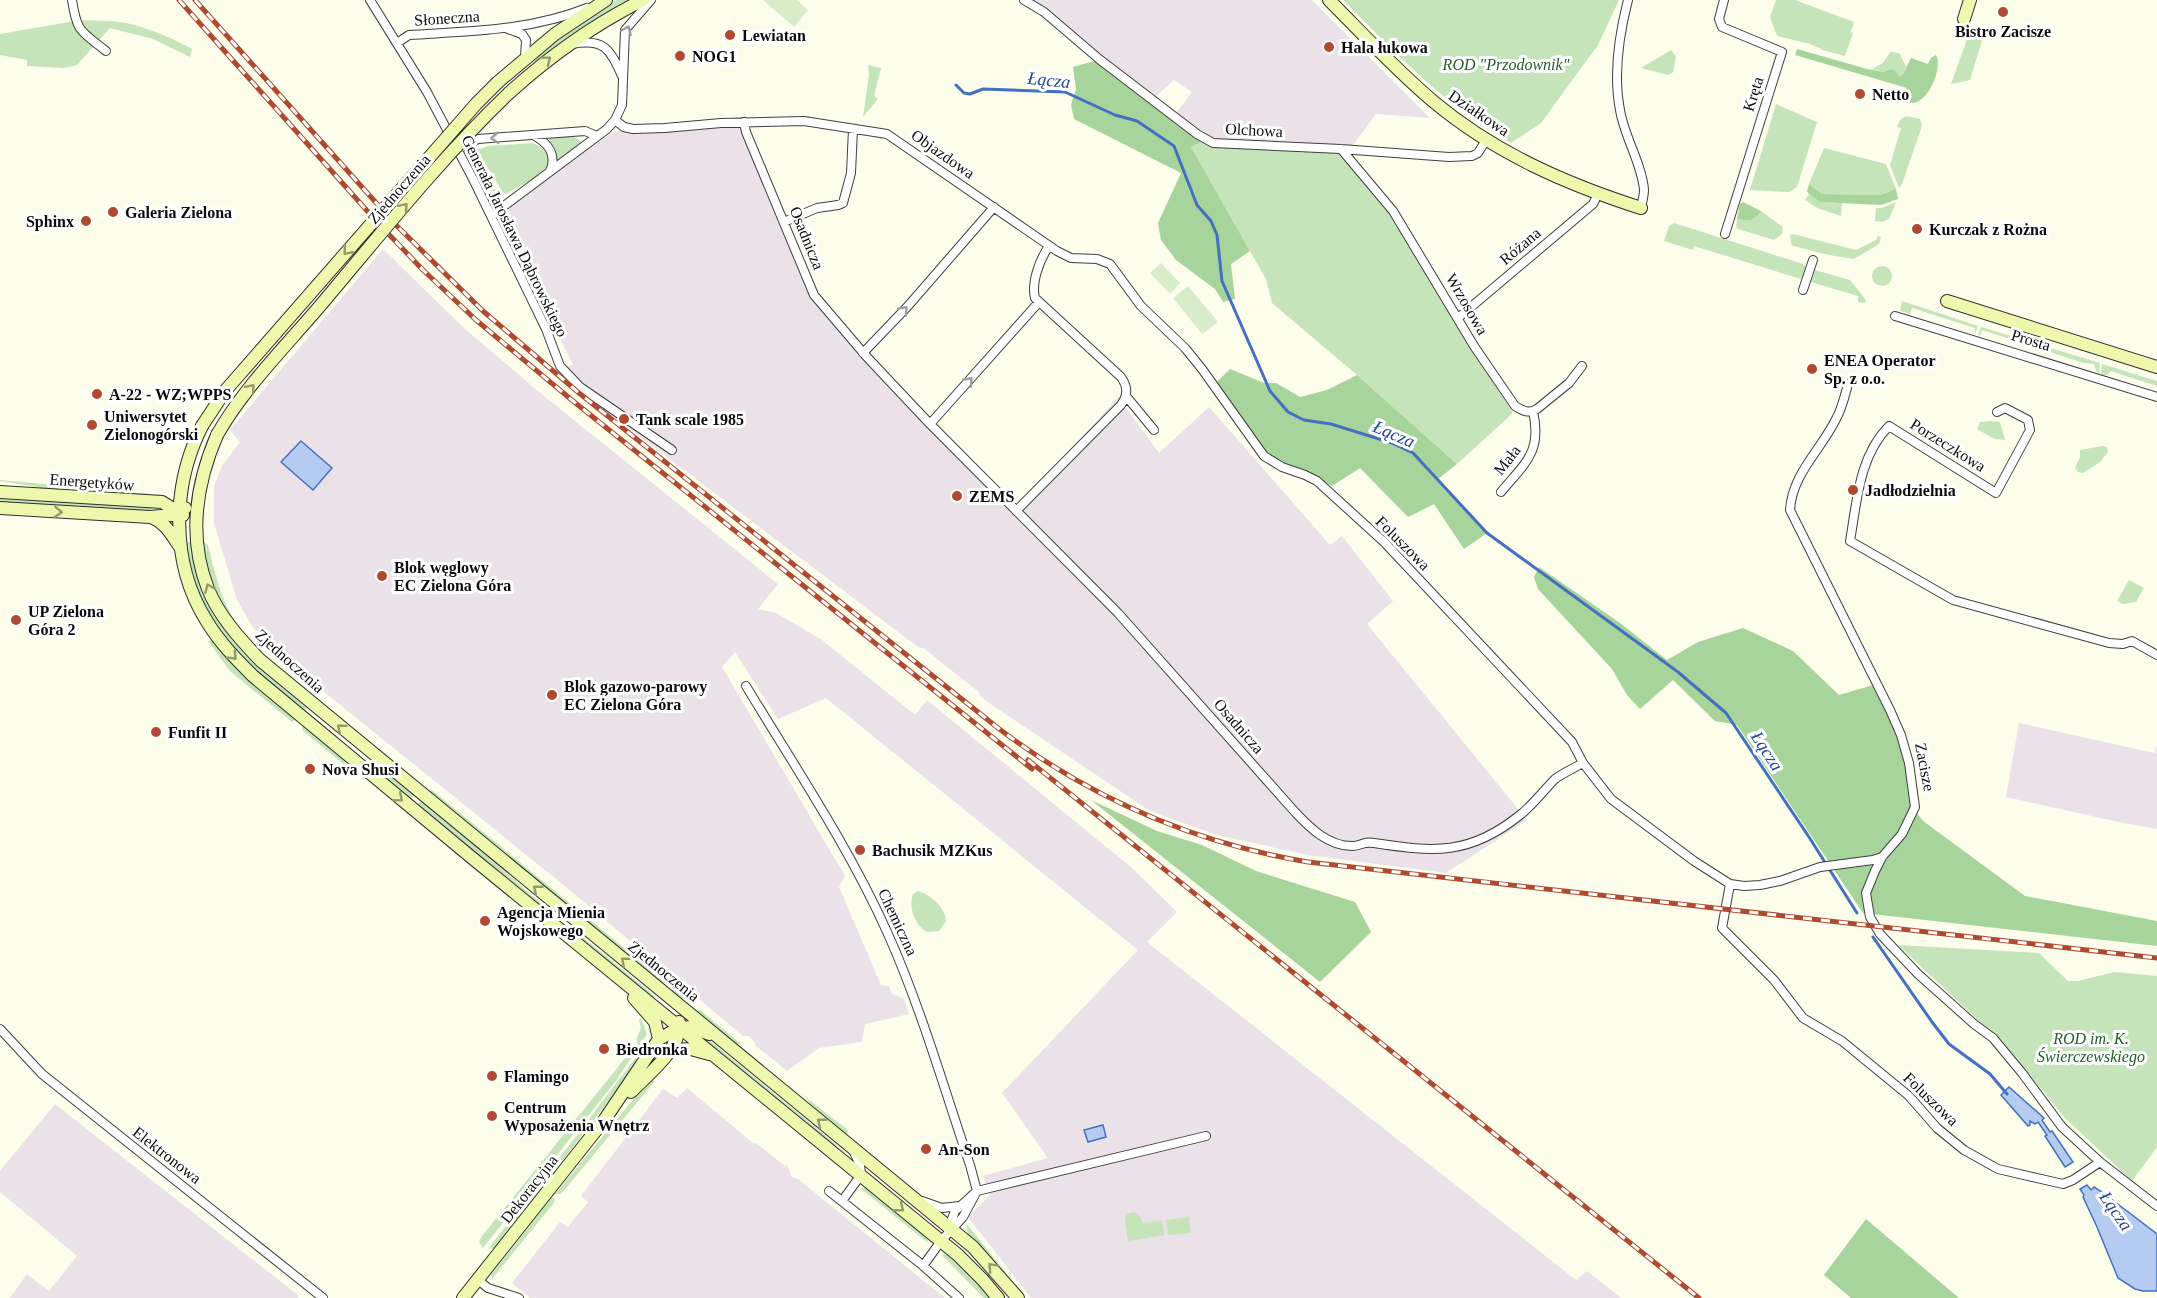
<svg xmlns="http://www.w3.org/2000/svg" width="2157" height="1298" viewBox="0 0 2157 1298" font-family="'Times New Roman',serif">
	<rect width="100%" height="100%" fill="#fdfdec"/>
	<path fill="#eae1e9" d="M1020,0h292l118,118 -54,-4 -23,31 -140,-2 -39,-27 18,-24 -18,-12 -22,20z
		M743,123l71,171 83,96 121,119 100,-112 41,56 50,-46 121,138 12,-9 51,65 -26,23 160,196 -81,53 -138,-18 -91,-20 -67,-24 -161,-108 -9,-7 -1,-4 -56,-44 -5,-1 -296,-224 5,-8 -43,-31 -17,-17 6,-3 -79,-151 121,-82z
		M383,249l82,80 74,63 239,192 -20,25 18,4 46,27 93,75 12,-15 205,168 45,44 -30,30 429,338 11,-9 34,27h-590l-63,-81 22,-22 -7,-19 65,-18 -46,-65 136,-143 -312,-252 -48,21 -43,-67 -13,15 123,209 -6,11 42,98 8,1 3,8 12,5 5,15 -44,10 -3,18 -43,6 -32,23 -31,-25 -2,-5 -6,-5h-5l-177,-149 -284,-229 -30,-32 -15,-26 -23,-77v-37l8,-20 18,-24 -10,-12z
		M2019,723l135,30 3,-7v83l-38,-7 -113,-25z
		M687,1088l67,56 2,-1 29,23 2,-1 5,12 6,2 147,119h-415l-18,-15 48,-61 8,5 20,-25 -7,-6 82,-107 14,9z
		M55,1104l244,192 -1,2h-288l17,-24 22,17 28,-35 -77,-64v-21z"/>
	<path fill="#c5e4b9" d="M616,0h17c-36,20 -70,40 -102,67 17,-28 57,-51 85,-67z
		M1343,0h276l-21,45 -57,78 -30,20c-67,-38 -113,-88 -168,-143z
		M1776,0h19l59,22 -3,10 2,1 -8,23 -22,-6 -13,-6 -33,-8 -7,-19z
		M81,20c13,1 26,0 39,2 25,4 50,15 72,27l-2,8 -37,-18 -43,-11 -33,37 -14,3 -36,-2v-6l-27,-5v-21z
		M1970,31l14,3 -14,46 -19,4z
		M1671,50l5,7 -3,15 -5,3 -27,-7z
		M1891,51l9,3 6,12 -3,8 -5,2 -8,-7 -6,3 -12,-3 11,-6z
		M868,65l13,3 -7,28 4,3 -15,18 6,-42z
		M1776,104l41,18 -20,65 -8,5 -39,-2z
		M1906,116l14,3 2,7 -20,58 -3,4 -9,-23 11,-37 -4,-1 3,-7z
		M572,136l10,6 -25,19 -2,-12 -7,-11z
		M1204,141l149,4 1,21 49,65 60,106 50,76 -56,51 -100,-89 -85,-72 -6,-24 -75,-132z
		M533,143c8,3 18,12 15,22 -3,8 -36,27 -44,29l-27,-44 11,-4z
		M1824,148l62,16 10,25 -16,6 -58,-1 -13,-10z
		M474,155l23,39 -12,-6 -13,-23 -1,-4z
		M1809,194l11,8 22,1 -1,13 -24,-8 -12,-8z
		M1896,202l-7,17 -7,3 -7,-1 1,-13h6z
		M1761,211l22,16 -1,7 -8,6 -36,-11 -2,-2 1,-8c12,2 17,3 24,-8z
		M1674,223l129,41 3,3 -5,12 -107,-33 -1,4 -29,-9 5,-15z
		M1793,234l63,16 20,-10 2,-4 3,1 -2,7 -25,15 -25,-4 -36,-9 -2,-3 -1,-8z
		M1872 276a10 10 0 1 1 20 0a10 10 0 1 1-20 0Z
		M1815,270l35,10 16,20 -1,3 -7,-1v-6l-47,-14z
		M1902,301l76,25 -3,8v-6l-63,-20 -2,6 -10,-3z
		M1981,327l119,36 -1,11 -3,-3 -2,-7 -10,-1 -102,-33 -2,6 -2,-1z
		M2102,364l55,17v5l-46,-15 -4,4h-6z
		M1990,421l10,1 5,18 -10,-1 -18,-10 3,-7z
		M2102,446l5,1 1,5 -8,10 -17,11 -5,-1 -3,-4 5,-11v-7z
		M0,480l151,14 1,2 -90,-5 -62,-10z
		M0,499l152,7 -1,5 -151,-8z
		M203,541l5,4c7,28 14,59 31,83 11,14 24,24 35,37 -10,-9 -21,-19 -31,-29 -23,-25 -36,-62 -40,-95z
		M186,542h4c14,85 56,112 118,165l-5,5c-23,-20 -49,-39 -70,-61 -27,-29 -41,-71 -47,-109z
		M2129,580l15,8 -8,14 -13,2 -6,-3z
		M212,640l25,28 60,51 -5,3 -62,-51 -22,-30z
		M304,725l40,33 2,8 -43,-35 -1,-4z
		M369,763l8,1 38,30 -5,6 -42,-34z
		M432,790l230,189 3,3 -1,3 -237,-193z
		M422,799l120,105 5,7 -131,-105z
		M918,891c12,3 28,17 28,30l-7,10 -12,1c-12,-6 -19,-25 -14,-38z
		M564,925l10,5 81,66 -2,2z
		M1898,945l141,8 29,28h10l36,-9 43,4v171l-25,34 -67,-63 -69,-84 -15,-11z
		M673,989l11,7 -2,3 15,12 2,-2 42,35h-5l-65,-52z
		M641,1018l6,16 -32,48 -132,166 -4,-6 3,-6 156,-194 -2,-2 5,-12 -2,-8z
		M696,1033l7,2 134,110 -2,3z
		M636,1057l1,7 -142,184 -7,1 86,-110z
		M652,1080l3,1 -94,113h-6l91,-110z
		M803,1095l45,35 -1,6 -25,-20z
		M860,1188h6l7,3 54,46 1,6z
		M552,1197l3,2 -2,5 -61,75 -1,-4z
		M1134,1212l6,4 3,7 19,-2 2,14 -36,6 -3,-22 2,-5z
		M1189,1217l2,16 -23,2 -2,-15z
		M966,1223l60,75h-2l-24,-31 -32,-32z
		M947,1254l8,5 37,39h-8l-42,-43z"/>
	<path fill="#a6d49a" d="M1797,49l70,20 17,3 6,-3 5,2 4,5 4,-2 8,-16 17,6 3,-6 5,-3c7,13 -8,48 -24,48 -1,0 -8,-3 -10,-3l5,-12 -112,-33z
		M1098,60l84,63 39,18h-17l-13,6 59,104 -19,13 4,35 -12,3 -8,-13 -39,-29 -15,-20 -3,-17 23,-50 -107,-54 -3,-14 5,-16 -3,-22z
		M1809,184l13,10 58,1 16,-6 2,10 -17,6 -61,-3 -11,-8 -2,-3z
		M1743,202l18,9c-7,11 -12,10 -24,8l3,-15z
		M1230,369l34,14h12l24,14 27,-7 30,-15 100,89 -19,15 49,54 -23,16 -30,-45 -26,13 -48,-49 -28,18 -24,-13 -36,-13 -15,-15 -41,-62z
		M1539,567l81,56 47,37 31,-18 45,-14 50,23 46,44 34,-10 18,35 11,28 8,31 2,28 11,14 102,75 132,25v25l-294,-33 -126,-188 -22,-4 -42,-41 -33,29 -13,-14 -15,-26 -74,-80 -4,-12z
		M1091,800l66,31 45,14 54,26 99,31 16,30 -51,50z
		M1866,1219l93,79h-108l-27,-23z"/>
	<path fill="#d8ecca" d="M763,0h34l11,10 -14,17z
		M1161,263l19,20 -10,11 -20,-21z
		M1188,286l30,36 -16,12 -29,-36z"/>
	<path fill="#b5ccf0" stroke="#4370c1" stroke-width="1.5" d="M301,441l31,27 -19,22 -32,-28z
		M2009,1087l35,31 -2,2 8,12 2,-1 21,31 -8,5 -20,-31 2,-1 -9,-13 -3,2 -5,-3v4l-2,1 -27,-31z
		M1103,1125l3,12 -18,5 -4,-12z
		M2087,1185l4,5 3,-3 8,5 55,42v57h-14l-8,-2 -17,-11 -21,-51 -14,-30 1,-2 -4,-6z"/>
	<g fill="none" stroke-linecap="round" stroke-linejoin="round">
		<path stroke="#4370c1" stroke-width="3" d="M956,85l8,8 6,1 13,-5 82,3 50,23 22,6 37,25 23,59 14,16 6,14 5,46 48,110 18,21 16,8 27,4 61,19 21,10 74,80 191,139 48,41 83,124 48,76
			M1873,937l59,85 17,22 41,30 17,20"/>
		<g stroke="#3f3f3f" stroke-width="10">
			<path id="street" d="M72,0c5,33 9,31 34,51
				M370,0l57,92 46,87 73,150 14,37 20,21 92,63
				M1024,0l20,12 55,47 98,75 16,9 128,6 108,8 23,-1 6,-3 8,-13
				M1628,0c-9,35 -15,74 -8,110 4,26 22,54 24,80 0,6 -2,12 -3,18
				M1724,0l-5,19 3,8 60,25 -57,182
				M508,29l14,5 4,6 -1,17
				M397,43l12,-8c60,-4 121,-4 178,-27
				M572,44c32,-6 38,5 50,32
				M615,120l9,7 9,2 32,-1 56,-5 83,-2 83,13 170,117 14,7 26,1 13,5 31,42 44,42 17,21 62,87 18,11 23,8 12,6 67,61 188,200 11,21 28,36 83,62 36,23 14,2 16,-1 20,-4 40,-14 53,-7 9,-3
				M744,122l2,10 68,163 52,61 64,68 188,189 177,199c15,16 33,34 57,34 10,0 10,-5 22,-3 60,9 95,13 146,-28 13,-10 23,-24 35,-36 8,-6 19,-11 28,-16
				M535,136c14,8 22,20 15,35
				M460,148l18,-9 107,-8 12,5
				M1341,149l52,62 81,135 41,60c8,5 14,8 22,3l32,-26 13,-17
				M492,215l115,-86 8,-9 7,-15 3,-75 26,-30
				M784,222l33,-14 21,-3 5,-2 8,-30 2,-44
				M1803,290l10,-30
				M1895,316l262,81
				M1458,318l135,-114 5,-10
				M863,353l45,-47 86,-99
				M1848,384c-3,11 -6,25 -12,35 -15,31 -44,55 -46,91l100,200 11,25 8,28 6,44 -13,27 -20,23 -7,14 -9,22 4,24 10,17 38,40 56,50 19,14 29,35 40,54 38,35
				M1126,396l28,34
				M1997,412l8,-4 23,12 2,10 -34,63 -107,-67c-30,30 -32,75 -39,115l103,59 156,43 14,1 9,-3 25,14
				M930,424l109,-122
				M1501,492c25,-30 41,-40 32,-81
				M1016,511l105,-106c7,-10 7,-18 0,-28l-86,-79c-4,-16 5,-39 14,-52
				M746,686c49,81 103,161 142,248 33,74 56,154 82,231l7,26 -14,26 -22,24 -18,25
				M1730,884l-8,44 52,52 29,38 39,23 67,55 28,32 27,22 34,19 65,15 10,-4 27,-18 57,44
				M0,1029l42,45 281,224
				M829,1191l92,73 38,34
				M842,1201l19,-26 -1,-10 -6,-13
				M922,1201l20,7 17,-2
				M948,1229l7,-18 22,-20 229,-55
				M478,1280l10,8 31,10"/>
		</g>
		<g stroke="#2e2e2e" stroke-width="14">
			<path id="secondary" d="M1329,0c34,34 68,71 105,102 61,51 132,82 207,106
				M1964,19l6,-19
				M498,82l57,-48 51,-34
				M509,93c41,-37 84,-68 134,-93
				M1947,301l210,66
				M202,426c-30,59 -32,136 4,194 13,22 30,39 47,56l218,181 487,398 25,25 15,18
				M217,435c-21,49 -29,103 -9,154 11,27 32,50 52,71l713,587 45,51
				M0,492l162,10 21,13
				M0,508l150,9 22,-2 13,-7
				M151,517c15,6 20,17 29,30
				M634,998l21,24 4,17
				M672,1050l19,-1 18,5
				M631,1092c17,-18 51,-43 48,-70
				M463,1298l142,-179 54,-80 20,-11 12,-1 18,7"/>
		</g>
		<use href="#street" stroke="#fff" stroke-width="8"/>
		<use href="#secondary" stroke="#eef8ad" stroke-width="12"/>
		<g stroke="#af4a31" stroke-width="5">
			<path id="rail" d="M179,0l199,223 45,47 53,50 97,81 459,368
				M195,0l200,224 88,87 96,82 419,335c92,70 196,115 310,134l849,96
				M1028,760l671,538"/>
		</g>
		<use href="#rail" stroke="#fff" stroke-width="3" stroke-dasharray="9" stroke-linecap="butt"/>
		<g stroke="#2e2e2e" stroke-width="14" stroke-linecap="butt">
			<path id="secondary-bridge" d="M202,426l23,-35 251,-287 22,-22
				M217,435c28,-49 71,-91 108,-135 59,-70 117,-143 184,-207"/>
		</g>
		<use href="#secondary-bridge" stroke="#eef8ad" stroke-width="12"/>
	</g>
	<defs><path id="oneway-chevron" d="M-2-3.5L2.5 0L-2 3.5" fill="none" stroke-width="1.6" stroke-linecap="round" stroke-linejoin="round" transform="scale(1.5)"/></defs>
	<g stroke="#9e9e9e">
		<use href="#oneway-chevron" transform="translate(627 30) rotate(-67)"/>
		<use href="#oneway-chevron" transform="translate(495 138) rotate(177)"/>
		<use href="#oneway-chevron" transform="translate(904 310) rotate(-47)"/>
		<use href="#oneway-chevron" transform="translate(969 381) rotate(-48)"/>
	</g>
	<g stroke="#949a6d">
		<use href="#oneway-chevron" transform="translate(547 60) rotate(-37)"/>
		<use href="#oneway-chevron" transform="translate(404 207) rotate(-49)"/>
		<use href="#oneway-chevron" transform="translate(347 251) rotate(131)"/>
		<use href="#oneway-chevron" transform="translate(251 388) rotate(-50)"/>
		<use href="#oneway-chevron" transform="translate(58 512) rotate(3)"/>
		<use href="#oneway-chevron" transform="translate(209 588) rotate(-112)"/>
		<use href="#oneway-chevron" transform="translate(233 656) rotate(47)"/>
		<use href="#oneway-chevron" transform="translate(341 728) rotate(-140)"/>
		<use href="#oneway-chevron" transform="translate(399 798) rotate(40)"/>
		<use href="#oneway-chevron" transform="translate(537 889) rotate(-141)"/>
		<use href="#oneway-chevron" transform="translate(625 961) rotate(-140)"/>
		<use href="#oneway-chevron" transform="translate(821 1122) rotate(-141)"/>
		<use href="#oneway-chevron" transform="translate(900 1208) rotate(39)"/>
		<use href="#oneway-chevron" transform="translate(992 1267) rotate(-133)"/>
	</g>
	<g fill="#af4a31" stroke="#fff" stroke-width="2">
		<circle cx="2003" cy="12" r="6"/>
		<circle cx="730" cy="35" r="6"/>
		<circle cx="1329" cy="47" r="6"/>
		<circle cx="680" cy="56" r="6"/>
		<circle cx="1860" cy="94" r="6"/>
		<circle cx="113" cy="212" r="6"/>
		<circle cx="86" cy="221" r="6"/>
		<circle cx="1917" cy="229" r="6"/>
		<circle cx="1812" cy="369" r="6"/>
		<circle cx="97" cy="394" r="6"/>
		<circle cx="624" cy="419" r="6"/>
		<circle cx="92" cy="425" r="6"/>
		<circle cx="1853" cy="490" r="6"/>
		<circle cx="957" cy="496" r="6"/>
		<circle cx="382" cy="576" r="6"/>
		<circle cx="16" cy="620" r="6"/>
		<circle cx="552" cy="695" r="6"/>
		<circle cx="156" cy="732" r="6"/>
		<circle cx="310" cy="769" r="6"/>
		<circle cx="860" cy="850" r="6"/>
		<circle cx="485" cy="921" r="6"/>
		<circle cx="604" cy="1049" r="6"/>
		<circle cx="492" cy="1076" r="6"/>
		<circle cx="492" cy="1116" r="6"/>
		<circle cx="926" cy="1149" r="6"/>
	</g>
	<g text-anchor="middle" dominant-baseline="central" stroke-width="6" stroke-linejoin="round" paint-order="stroke">
		<g font-size="16" fill="#0c0c0c" stroke="#fff">
			<text transform="translate(447 18) rotate(-4)">Słoneczna</text>
			<text transform="translate(1753 94) rotate(-73)">Kręta</text>
			<text transform="translate(1479 113) rotate(34)">Działkowa</text>
			<text transform="translate(1254 130) rotate(3)">Olchowa</text>
			<text transform="translate(943 154) rotate(35)">Objazdowa</text>
			<text transform="translate(399 189) rotate(-49)">Zjednoczenia</text>
			<text transform="translate(515 236) rotate(64)">Generała Jarosława Dąbrowskiego</text>
			<text transform="translate(807 238) rotate(68)">Osadnicza</text>
			<text transform="translate(1520 246) rotate(-40)">Różana</text>
			<text transform="translate(1467 304) rotate(60)">Wrzosowa</text>
			<text transform="translate(2031 340) rotate(17)">Prosta</text>
			<text transform="translate(1948 445) rotate(32)">Porzeczkowa</text>
			<text transform="translate(1507 460) rotate(-52)">Mała</text>
			<text transform="translate(92 482) rotate(4)">Energetyków</text>
			<text transform="translate(1403 543) rotate(45)">Foluszowa</text>
			<text transform="translate(290 661) rotate(42)">Zjednoczenia</text>
			<text transform="translate(1239 726) rotate(49)">Osadnicza</text>
			<text transform="translate(1925 767) rotate(79)">Zacisze</text>
			<text transform="translate(898 922) rotate(65)">Chemiczna</text>
			<text transform="translate(664 971) rotate(39)">Zjednoczenia</text>
			<text transform="translate(1931 1099) rotate(44)">Foluszowa</text>
			<text transform="translate(167 1155) rotate(38)">Elektronowa</text>
			<text transform="translate(529 1189) rotate(-52)">Dekoracyjna</text>
		</g>
		<g font-size="16" font-weight="bold" fill="#0c0c0c" stroke="#fff" text-anchor="start">
			<text x="2003" y="31" text-anchor="middle">Bistro Zacisze</text>
			<text x="742" y="35">Lewiatan</text>
			<text x="1341" y="47">Hala łukowa</text>
			<text x="692" y="56">NOG1</text>
			<text x="1872" y="94">Netto</text>
			<text x="125" y="212">Galeria Zielona</text>
			<text x="74" y="221" text-anchor="end">Sphinx</text>
			<text x="1929" y="229">Kurczak z Rożna</text>
			<text x="1824" y="360">ENEA Operator<tspan x="1824" dy="18">Sp. z o.o.</tspan></text>
			<text x="109" y="394">A-22 - WZ;WPPS</text>
			<text x="104" y="416">Uniwersytet<tspan x="104" dy="18">Zielonogórski</tspan></text>
			<text x="636" y="419">Tank scale 1985</text>
			<text x="1865" y="490">Jadłodzielnia</text>
			<text x="969" y="496">ZEMS</text>
			<text x="394" y="567">Blok węglowy<tspan x="394" dy="18">EC Zielona Góra</tspan></text>
			<text x="28" y="611">UP Zielona<tspan x="28" dy="18">Góra 2</tspan></text>
			<text x="564" y="686">Blok gazowo-parowy<tspan x="564" dy="18">EC Zielona Góra</tspan></text>
			<text x="168" y="732">Funfit II</text>
			<text x="322" y="769">Nova Shusi</text>
			<text x="872" y="850">Bachusik MZKus</text>
			<text x="497" y="912">Agencja Mienia<tspan x="497" dy="18">Wojskowego</tspan></text>
			<text x="616" y="1049">Biedronka</text>
			<text x="504" y="1076">Flamingo</text>
			<text x="504" y="1107">Centrum<tspan x="504" dy="18">Wyposażenia Wnętrz</tspan></text>
			<text x="938" y="1149">An-Son</text>
		</g>
		<g font-size="16" font-style="italic" fill="#225d25" stroke="#fff">
			<text x="1506" y="64">ROD "Przodownik"</text>
			<text x="2091" y="1038">ROD im. K.<tspan x="2091" dy="18">Świerczewskiego</tspan></text>
		</g>
		<g font-size="18" font-style="italic" fill="#214592" stroke="#fff">
			<text transform="translate(1049 80) rotate(6)">Łącza</text>
			<text transform="translate(1394 434) rotate(23)">Łącza</text>
			<text transform="translate(1767 751) rotate(57)">Łącza</text>
			<text transform="translate(2116 1211) rotate(55)">Łącza</text>
		</g>
	</g>
</svg>
